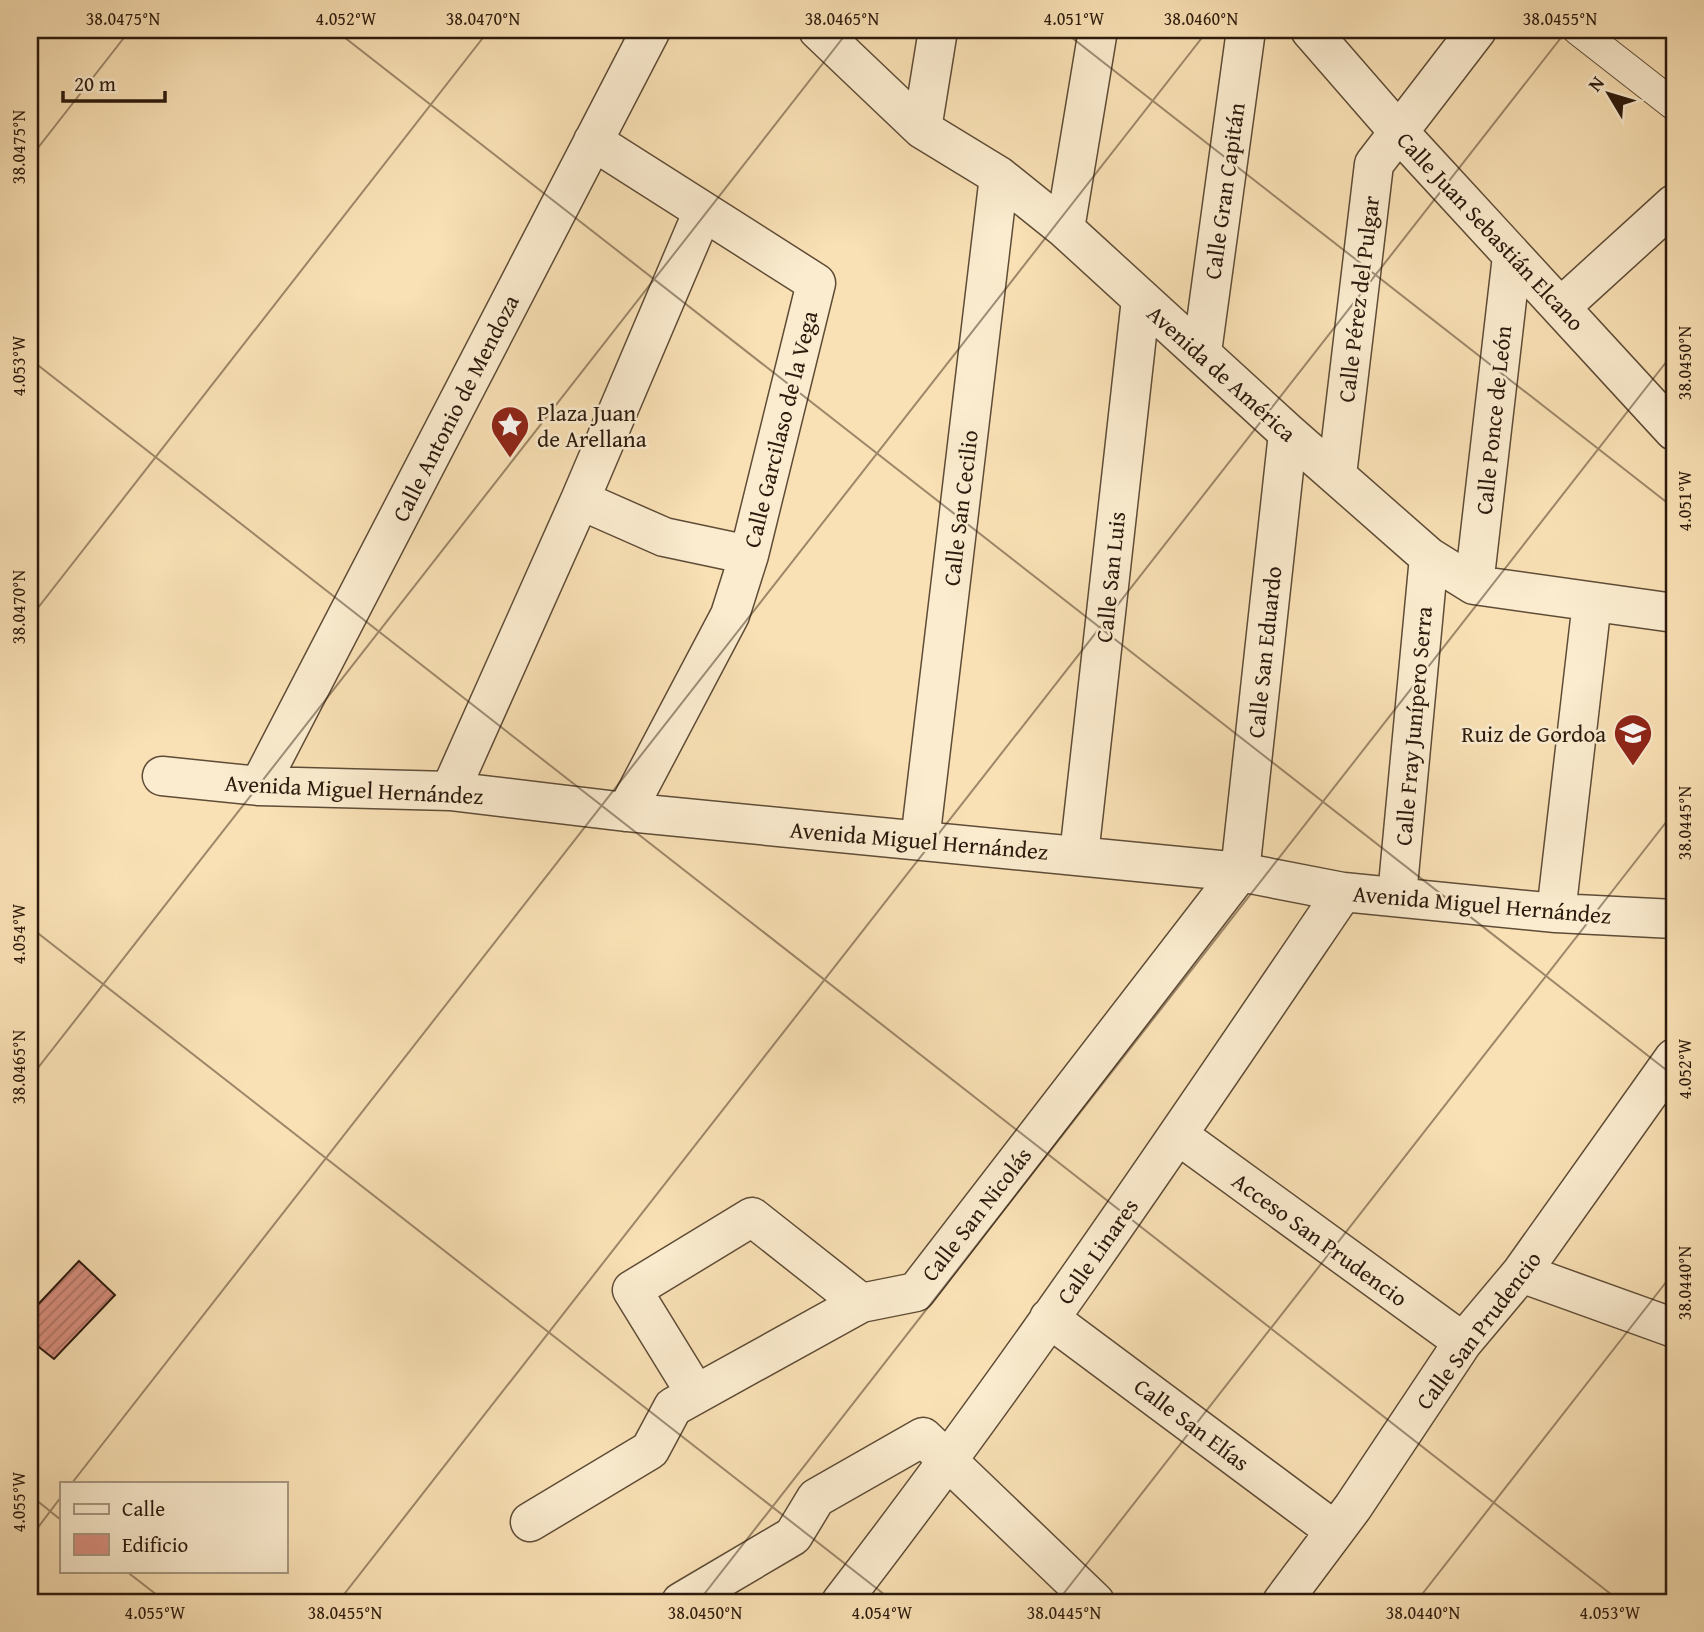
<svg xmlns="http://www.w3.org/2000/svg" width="1704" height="1632" viewBox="0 0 1704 1632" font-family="'Gentium Book Plus',serif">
	<defs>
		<pattern id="building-hatch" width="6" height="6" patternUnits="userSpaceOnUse" patternTransform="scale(1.75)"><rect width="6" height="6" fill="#d99080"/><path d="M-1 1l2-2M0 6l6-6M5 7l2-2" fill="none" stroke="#b07567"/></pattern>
	</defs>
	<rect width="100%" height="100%" fill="#f9e1b5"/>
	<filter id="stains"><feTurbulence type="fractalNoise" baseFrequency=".00286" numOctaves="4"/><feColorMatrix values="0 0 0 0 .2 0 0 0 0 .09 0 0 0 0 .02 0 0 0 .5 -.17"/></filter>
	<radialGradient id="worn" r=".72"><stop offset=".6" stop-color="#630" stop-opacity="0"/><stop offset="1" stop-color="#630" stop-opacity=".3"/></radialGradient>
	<path fill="url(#building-hatch)" stroke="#2c1a0d" stroke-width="2" d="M79,1261l36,34 -61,64 -24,-19v-27z"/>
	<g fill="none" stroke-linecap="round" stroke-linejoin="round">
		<g stroke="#5f4c37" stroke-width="32">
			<path id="pedestrian" d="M1578,30l96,75"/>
		</g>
		<g stroke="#5f4c37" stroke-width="41">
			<path id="minor" d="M818,30l104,99 77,47 66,53 223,204 141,124 45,28 200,28
				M1310,30l87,100 277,301
				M922,129l16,-99
				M593,141l223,142 -67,272 -19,60 -104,197
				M1065,229l33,-199
				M1562,306l112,-102
				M1202,352l44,-322
				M1337,475l37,-311 103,-134
				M580,500l84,37 85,18
				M1474,585l38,-329
				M162,776l97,10 191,5 176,21 614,60 103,20 213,21 118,6
				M259,786l392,-756
				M450,791l130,-291 123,-289
				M920,841l79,-665
				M1079,855l62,-556
				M1397,896l32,-339
				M1556,913l36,-311
				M1178,1135l285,207
				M1521,1273l153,55
				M1049,1318l286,213
				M696,1394l-64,-104 120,-73 109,86
				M530,1522l120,-72 23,-43 188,-104 55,-11 324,-420 48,-439
				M681,1602l112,-66 23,-38 107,-61 172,165
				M841,1602c177,-229 339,-470 502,-710
				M1282,1602l71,-95 110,-165 58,-69 153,-215"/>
		</g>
		<use href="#pedestrian" stroke="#fbeccf" stroke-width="30"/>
		<use href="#minor" stroke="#fbeccf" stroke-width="38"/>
	</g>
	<path fill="none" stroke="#2c1a0d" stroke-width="2" stroke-opacity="0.45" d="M335,30l1339,1046M1062,30l612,478M30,158l100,-128M30,359l1591,1243M30,618l459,-588M30,927l864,675M30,1078l819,-1048M72,1483l1136,-1453M30,1495l31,25M30,1538l31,-41M126,1571l40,31M338,1602l1229,-1572M698,1602l976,-1250M1057,1602l617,-790M1416,1602l258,-330"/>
	<defs>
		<g id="sight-pin" transform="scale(2.0125)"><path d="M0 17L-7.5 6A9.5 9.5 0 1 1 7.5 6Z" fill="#8f2418" stroke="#fbeccf"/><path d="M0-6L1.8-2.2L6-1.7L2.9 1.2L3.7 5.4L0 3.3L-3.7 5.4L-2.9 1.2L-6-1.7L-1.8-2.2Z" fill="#fff"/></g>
		<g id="school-pin" transform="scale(2.0125)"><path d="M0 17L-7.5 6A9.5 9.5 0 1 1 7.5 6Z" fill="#8f2418" stroke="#fbeccf"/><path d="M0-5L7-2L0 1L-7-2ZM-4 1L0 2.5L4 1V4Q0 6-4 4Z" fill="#fff"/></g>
	</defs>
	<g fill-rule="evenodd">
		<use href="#sight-pin" x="510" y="425"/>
		<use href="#school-pin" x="1633" y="733"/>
	</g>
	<g text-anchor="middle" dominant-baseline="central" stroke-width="5" stroke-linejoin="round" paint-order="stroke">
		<g font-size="23" fill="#2c1a0d" stroke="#fbeccf">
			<text transform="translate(1224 191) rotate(-82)">Calle Gran Capitán</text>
			<text transform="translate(1491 231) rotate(47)">Calle Juan Sebastián Elcano</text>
			<text transform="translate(1358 299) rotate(-83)">Calle Pérez del Pulgar</text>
			<text transform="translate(1222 373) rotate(42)">Avenida de América</text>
			<text transform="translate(455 408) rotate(-63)">Calle Antonio de Mendoza</text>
			<text transform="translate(1493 420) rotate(-84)">Calle Ponce de León</text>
			<text transform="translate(780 429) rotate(-76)">Calle Garcilaso de la Vega</text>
			<text transform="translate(960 508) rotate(-83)">Calle San Cecilio</text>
			<text transform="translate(1110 577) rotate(-84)">Calle San Luis</text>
			<text transform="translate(1264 652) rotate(-84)">Calle San Eduardo</text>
			<text transform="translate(1413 726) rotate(-85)">Calle Fray Junípero Serra</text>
			<text transform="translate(354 789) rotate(3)">Avenida Miguel Hernández</text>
			<text transform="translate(919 840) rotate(5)">Avenida Miguel Hernández</text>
			<text transform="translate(1482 904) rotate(5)">Avenida Miguel Hernández</text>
			<text transform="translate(976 1214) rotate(-52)">Calle San Nicolás</text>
			<text transform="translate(1320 1239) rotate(36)">Acceso San Prudencio</text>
			<text transform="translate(1097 1251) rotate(-55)">Calle Linares</text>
			<text transform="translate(1478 1330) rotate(-53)">Calle San Prudencio</text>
			<text transform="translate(1192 1424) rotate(37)">Calle San Elías</text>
		</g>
		<g font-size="23" fill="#2c1a0d" stroke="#fbeccf" text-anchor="start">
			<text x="537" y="412">Plaza Juan<tspan x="537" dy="26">de Arellana</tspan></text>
			<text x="1606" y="733" text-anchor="end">Ruiz de Gordoa</text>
		</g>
	</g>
	<rect width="1704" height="1632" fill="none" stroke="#f9e1b5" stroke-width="77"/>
	<rect x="60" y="1482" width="228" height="91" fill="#fbeccf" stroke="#a89881" stroke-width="2"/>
	<rect x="74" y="1504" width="35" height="10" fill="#fbeccf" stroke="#a89881" stroke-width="2"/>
	<text x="122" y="1516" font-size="21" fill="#2c1a0d">Calle</text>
	<rect x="74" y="1534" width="35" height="21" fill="#d99080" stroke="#a89881" stroke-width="2"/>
	<text x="122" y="1552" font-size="21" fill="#2c1a0d">Edificio</text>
	<g transform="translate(1609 94) rotate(308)" stroke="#fbeccf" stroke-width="5" paint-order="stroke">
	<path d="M0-5L12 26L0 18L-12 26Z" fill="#2c1a0d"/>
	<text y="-10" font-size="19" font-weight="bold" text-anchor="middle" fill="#2c1a0d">N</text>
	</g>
	<path d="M63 91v10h102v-10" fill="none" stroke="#2c1a0d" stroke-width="3.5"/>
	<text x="74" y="91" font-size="21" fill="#2c1a0d" stroke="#fbeccf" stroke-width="5" paint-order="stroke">20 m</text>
	<rect x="38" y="38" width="1628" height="1556" fill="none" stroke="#2c1a0d" stroke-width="2.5"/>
	<g font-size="18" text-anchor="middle" fill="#2c1a0d">
		<text x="123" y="25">38.0475°N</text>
		<text x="346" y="25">4.052°W</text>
		<text x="483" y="25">38.0470°N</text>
		<text x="842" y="25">38.0465°N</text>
		<text x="1074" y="25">4.051°W</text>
		<text x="1201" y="25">38.0460°N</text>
		<text x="1560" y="25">38.0455°N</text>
		<text transform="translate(19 147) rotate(-90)" y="6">38.0475°N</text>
		<text transform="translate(1685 363) rotate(-90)" y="6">38.0450°N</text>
		<text transform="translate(19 366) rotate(-90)" y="6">4.053°W</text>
		<text transform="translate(1685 501) rotate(-90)" y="6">4.051°W</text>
		<text transform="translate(19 607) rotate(-90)" y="6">38.0470°N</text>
		<text transform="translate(1685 823) rotate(-90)" y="6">38.0445°N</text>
		<text transform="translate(19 934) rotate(-90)" y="6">4.054°W</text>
		<text transform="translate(19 1067) rotate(-90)" y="6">38.0465°N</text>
		<text transform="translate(1685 1069) rotate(-90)" y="6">4.052°W</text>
		<text transform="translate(1685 1283) rotate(-90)" y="6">38.0440°N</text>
		<text transform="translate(19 1502) rotate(-90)" y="6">4.055°W</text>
		<text x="155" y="1619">4.055°W</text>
		<text x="345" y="1619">38.0455°N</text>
		<text x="705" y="1619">38.0450°N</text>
		<text x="882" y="1619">4.054°W</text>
		<text x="1064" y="1619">38.0445°N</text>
		<text x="1423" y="1619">38.0440°N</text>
		<text x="1610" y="1619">4.053°W</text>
	</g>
	<rect width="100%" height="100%" filter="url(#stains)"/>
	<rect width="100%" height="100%" fill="url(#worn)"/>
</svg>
